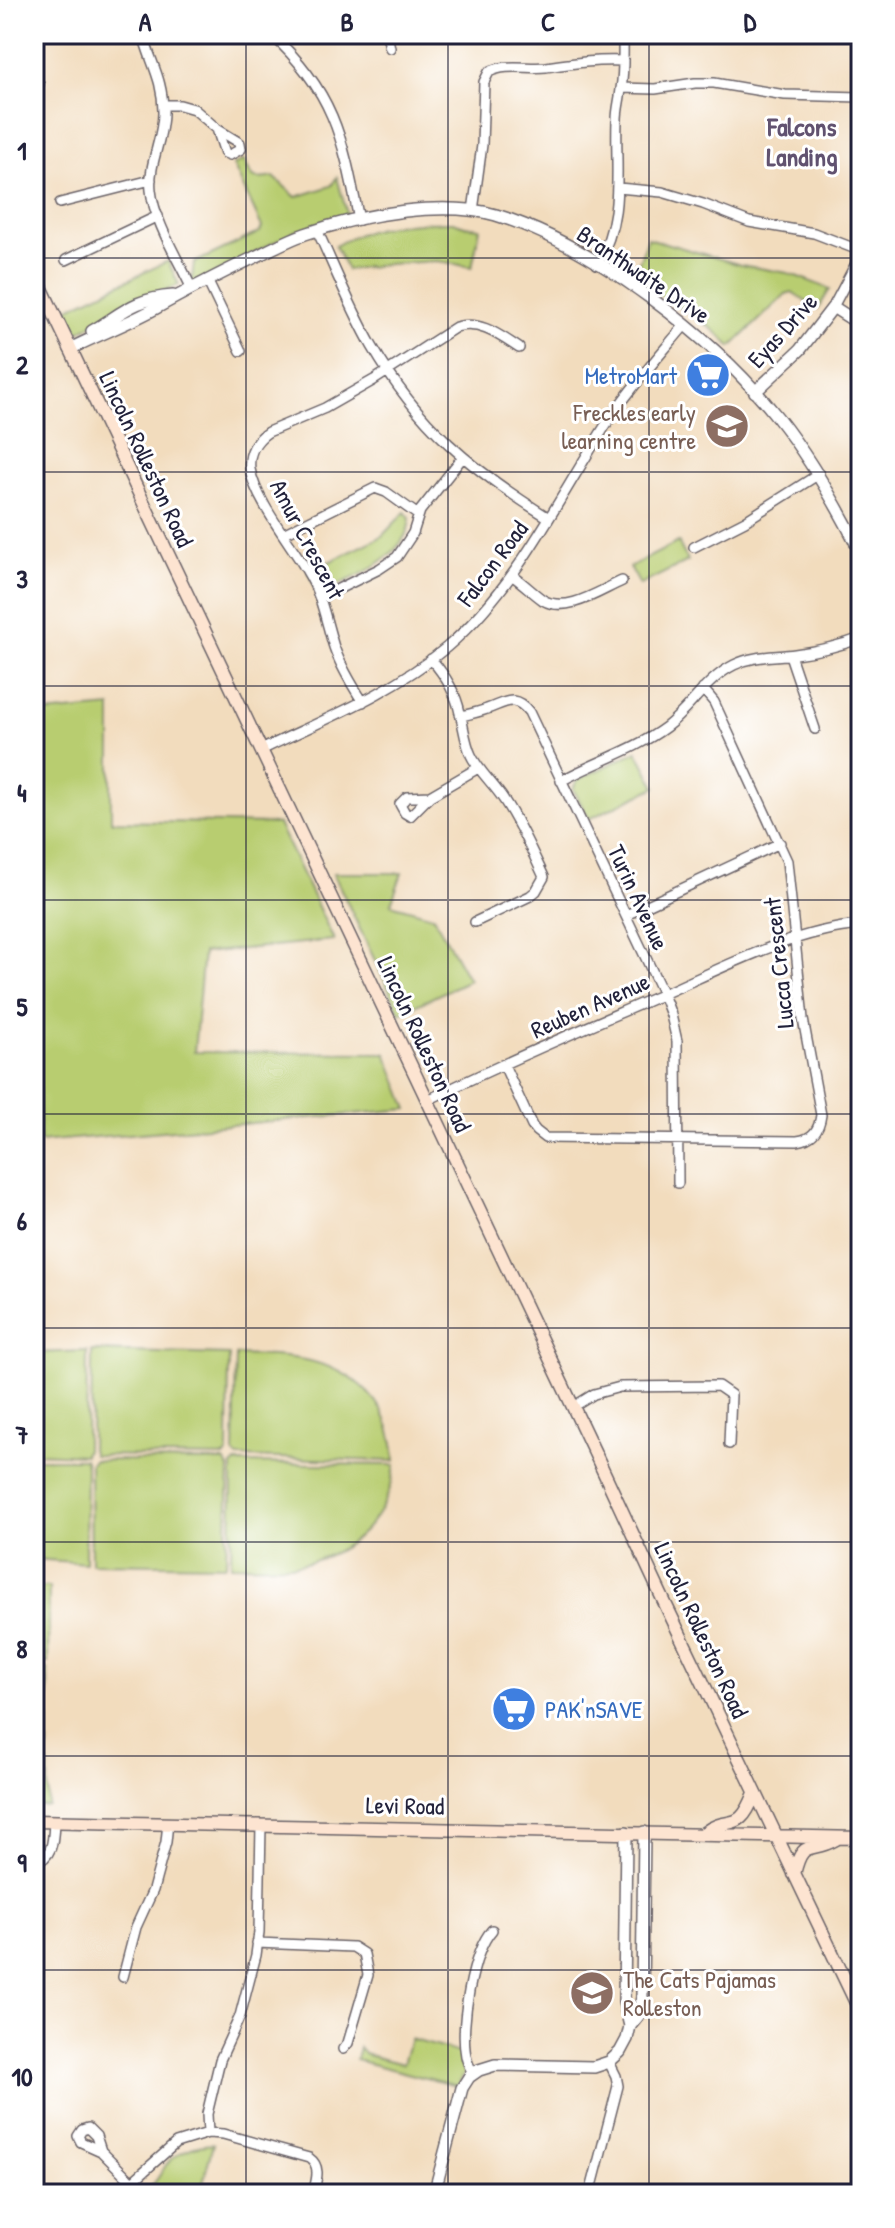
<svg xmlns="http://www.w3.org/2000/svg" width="895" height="2228" viewBox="0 0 895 2228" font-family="'Patrick Hand',sans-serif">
	<rect width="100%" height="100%" fill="#fff"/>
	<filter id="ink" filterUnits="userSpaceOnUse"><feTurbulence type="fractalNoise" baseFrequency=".0125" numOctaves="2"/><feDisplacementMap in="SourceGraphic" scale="16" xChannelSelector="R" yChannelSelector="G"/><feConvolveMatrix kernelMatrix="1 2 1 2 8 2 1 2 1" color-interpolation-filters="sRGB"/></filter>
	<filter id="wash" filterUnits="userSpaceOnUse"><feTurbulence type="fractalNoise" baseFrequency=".006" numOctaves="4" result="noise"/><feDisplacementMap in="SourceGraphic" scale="32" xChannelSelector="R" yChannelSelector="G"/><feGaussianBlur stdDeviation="1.8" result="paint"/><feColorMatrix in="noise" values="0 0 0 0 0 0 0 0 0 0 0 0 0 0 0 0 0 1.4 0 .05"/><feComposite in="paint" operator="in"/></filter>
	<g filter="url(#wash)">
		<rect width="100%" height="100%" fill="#f2dcbd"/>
		<path fill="#b8cd70" stroke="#6d7856" stroke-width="2" d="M244,160c9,20 8,21 30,17l22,20 35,-11 6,-9 10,37 -52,17 -104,56 3,-24 66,-31 2,-5 -29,-62z
			M453,222l12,4 15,2 -8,39 -35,-6 -49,3 -41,6 -12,-24c35,-23 77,-23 118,-24z
			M648,238l93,27 47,8 42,16 -12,20 -26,-17 -6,2 -55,53c-25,-30 -67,-45 -98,-69z
			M168,261l11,24 -24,9 -77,38 -13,-22z
			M405,512l5,6c-1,37 -61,66 -93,73l-9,-19 73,-35z
			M678,542l10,19 -48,24 -10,-18z
			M111,707v114l167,3 56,116 -131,13 -9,99 192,1 22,56 -368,33 -3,-173 3,-149 6,-1 -2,-106z
			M637,751l19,36 -67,32 -16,-30 4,-9z
			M333,873h69l-11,31 42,12 36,64 -69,33z
			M87,1351l-1,98 -2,6 -50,-2v-100z
			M92,1351l137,4 -1,97 -3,5 -132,-2 -2,-6z
			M236,1355c16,1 33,0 49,2 62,6 107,39 110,104l-158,-4 -3,-4z
			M34,1459h50l2,6 -1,98 -51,-4z
			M93,1460l131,1 5,7 -3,97 -135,-2 -1,-99z
			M236,1463l159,2c-6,53 -44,90 -96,99 -22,3 -46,1 -68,1l1,-99z
			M34,1587h15l-1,76h-14z
			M34,1669h14v137h-14z
			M410,2039l50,14 6,18 -9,15 -101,-26 3,-13 5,7 39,10z
			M213,2144l-13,50h-42l-7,-8c7,-6 10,-14 15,-21 12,-14 30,-20 47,-21z"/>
	</g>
	<g filter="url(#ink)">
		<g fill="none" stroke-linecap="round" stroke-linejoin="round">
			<g stroke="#6b6368" stroke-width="12">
				<path id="minor" d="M143,34c7,28 20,45 20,77 1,27 -15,52 -12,79 3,31 27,69 40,97
					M271,34c64,58 72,106 88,186
					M387,34l3,14
					M34,85l5,-1
					M621,88l34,1 40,-6h19l71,12 76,2
					M163,105h17l14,4 23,20 23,14 1,6 -11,6 -5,-2 -8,-24
					M618,188l44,4 41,12 46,18 65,11 47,18
					M60,203l91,-23
					M473,211l9,-66 2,-63 5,-10c16,-9 39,-3 57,-5 28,-4 48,-7 77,-6
					M317,230c18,39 34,79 55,116 46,80 100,124 177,172
					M66,260l92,-44
					M597,264c28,-47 18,-93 20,-144 0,-11 3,-20 4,-31 3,-18 2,-37 2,-55
					M207,280l34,71
					M833,307l28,-53
					M283,534l92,-46 11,4 32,23
					M694,547l51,-26 74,-47
					M513,576c10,7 20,17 30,24 24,14 56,-9 79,-19
					M320,598l59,-29 18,-12 16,-24 7,-22 42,-53
					M790,655l25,74
					M431,659c14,16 25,34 29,54 4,15 5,29 11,42 8,17 23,29 33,45 16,24 28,51 40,77l-8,14 -6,5 -55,26
					M363,702c-11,-17 -22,-35 -29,-55 -8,-25 -12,-52 -27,-76 -16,-27 -52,-71 -57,-102 -2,-16 6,-29 18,-37l57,-24 49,-28 82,-53c24,-7 43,8 63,21
					M461,716c9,-2 18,-4 26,-7 18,-6 27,-16 42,3l134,282 8,21 6,26 1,142
					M261,750c64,-31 131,-57 186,-103 72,-62 111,-149 162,-227 22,-33 50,-64 76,-95
					M561,781c34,-19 74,-31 105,-54 25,-19 40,-48 68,-62 20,-10 40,-8 61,-11 22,-3 45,-8 66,-16
					M430,796l-23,1 -7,7 5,9 5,3 20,-20 48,-28
					M626,915l154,-72
					M504,1065l28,61 4,5 9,7 252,3c16,-2 22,-11 24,-26l-18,-96 -16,-158 -73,-159 -11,-13
					M428,1100c76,-38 155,-71 233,-105 61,-27 133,-65 200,-70
					M573,1407l21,-13 26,-7 98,-1 13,9 -2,49
					M34,1864c20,-8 19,-24 20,-43
					M257,1943l96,4 11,7 4,21 -20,68 -5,6
					M123,1977l13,-50 17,-37 13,-48 2,-19
					M473,2073c-3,-5 -6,-11 -7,-17 -6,-30 6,-104 26,-126
					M208,2133l-1,-19 13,-54 20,-44 16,-61 3,-23 2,-107
					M101,2151l-5,-15 -8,-8 -6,2 -4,6 3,6 20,9 43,43
					M114,2194l18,-12 44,-39 32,-10 15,1 86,24c13,9 7,23 4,36
					M590,2194l28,-108 -2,-10 -7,-14"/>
			</g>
			<g stroke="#6b6368" stroke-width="14">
				<path id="tertiary" d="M92,331c31,-18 41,-32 81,-35
					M70,349c29,-15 60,-26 88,-42 32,-18 64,-34 97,-50 16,-8 33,-17 50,-23 31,-11 67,-19 100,-23 29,-3 62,-4 91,4 98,30 219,123 282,203 33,42 59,87 83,135
					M755,392l45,-42 33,-43 28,18
					M626,1832l-2,170 6,24
					M434,2194l28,-106 7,-11 10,-7 16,-5 99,2 15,-5 11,-10 7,-13 3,-13 9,-11 3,-18 2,-165"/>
			</g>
			<g stroke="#6b6368" stroke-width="15">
				<path id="secondary" d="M34,272l560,1179 67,144 200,418
					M34,1821l827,17
					M704,1833c26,-20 34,4 51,-40
					M794,1874c9,-37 16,-20 42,-35"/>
			</g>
			<use href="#minor" stroke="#fff" stroke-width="9"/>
			<use href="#tertiary" stroke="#fff" stroke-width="11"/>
			<use href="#secondary" stroke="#fde4d1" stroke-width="12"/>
		</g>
	</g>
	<path fill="none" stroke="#22223b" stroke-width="2" stroke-opacity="0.55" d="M246,34v2160M448,34v2160M649,34v2160M34,258h827M34,472h827M34,686h827M34,900h827M34,1114h827M34,1328h827M34,1542h827M34,1756h827M34,1970h827"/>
	<defs>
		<g id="supermarket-disc" transform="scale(2.3)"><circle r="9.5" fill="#3f7fe0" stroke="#fff"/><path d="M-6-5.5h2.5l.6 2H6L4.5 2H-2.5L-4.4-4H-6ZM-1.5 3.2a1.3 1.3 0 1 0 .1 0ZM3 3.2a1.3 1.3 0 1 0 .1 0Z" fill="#fff"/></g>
		<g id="school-disc" transform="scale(2.3)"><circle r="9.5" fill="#8d6e63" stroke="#fff"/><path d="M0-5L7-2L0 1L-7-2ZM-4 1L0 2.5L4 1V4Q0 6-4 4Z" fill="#fff"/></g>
	</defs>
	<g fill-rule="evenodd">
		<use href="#supermarket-disc" x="708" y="375"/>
		<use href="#school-disc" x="727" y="426"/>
		<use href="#supermarket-disc" x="514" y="1709"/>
		<use href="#school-disc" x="592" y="1993"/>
	</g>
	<g text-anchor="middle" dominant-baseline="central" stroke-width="6" stroke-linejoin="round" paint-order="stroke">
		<g font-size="24" fill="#22223b" stroke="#fff">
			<text transform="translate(644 274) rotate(34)">Branthwaite Drive</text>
			<text transform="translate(782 330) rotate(-48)">Eyas Drive</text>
			<text transform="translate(147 459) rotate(65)">Lincoln Rolleston Road</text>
			<text transform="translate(308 539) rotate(62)">Amur Crescent</text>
			<text transform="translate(492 563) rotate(-53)">Falcon Road</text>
			<text transform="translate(639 897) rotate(65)">Turin Avenue</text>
			<text transform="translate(778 963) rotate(-96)">Lucca Crescent</text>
			<text transform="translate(590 1005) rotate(-24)">Reuben Avenue</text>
			<text transform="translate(425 1044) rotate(65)">Lincoln Rolleston Road</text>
			<text transform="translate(702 1630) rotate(65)">Lincoln Rolleston Road</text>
			<text transform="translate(405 1805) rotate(1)">Levi Road</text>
		</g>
		<g font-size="24" fill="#366cbe" stroke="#fff" text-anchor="end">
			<text x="677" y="375">MetroMart</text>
			<text x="545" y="1709" text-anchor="start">PAK'nSAVE</text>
		</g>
		<g font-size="24" fill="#785e54" stroke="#fff" text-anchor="end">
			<text x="696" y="412">Freckles early<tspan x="696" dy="28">learning centre</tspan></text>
			<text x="623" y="1979" text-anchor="start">The Cats Pajamas<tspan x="623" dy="28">Rolleston</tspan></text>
		</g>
		<g font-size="26" font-weight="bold" fill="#615270" stroke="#fff">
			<text x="802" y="126">Falcons<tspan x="802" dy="30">Landing</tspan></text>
		</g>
	</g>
	<rect width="895" height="2228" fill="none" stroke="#fff" stroke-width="88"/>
	<rect x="44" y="44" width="807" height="2140" fill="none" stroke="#22223b" stroke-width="3"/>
	<g font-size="26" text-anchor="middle" font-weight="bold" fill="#22223b">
		<text x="145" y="31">A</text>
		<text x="347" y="31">B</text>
		<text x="548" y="31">C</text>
		<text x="750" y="31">D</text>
		<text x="22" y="160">1</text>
		<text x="22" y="374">2</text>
		<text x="22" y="588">3</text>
		<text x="22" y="802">4</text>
		<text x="22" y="1016">5</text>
		<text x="22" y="1230">6</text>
		<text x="22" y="1444">7</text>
		<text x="22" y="1658">8</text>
		<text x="22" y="1872">9</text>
		<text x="22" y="2086">10</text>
	</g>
</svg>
